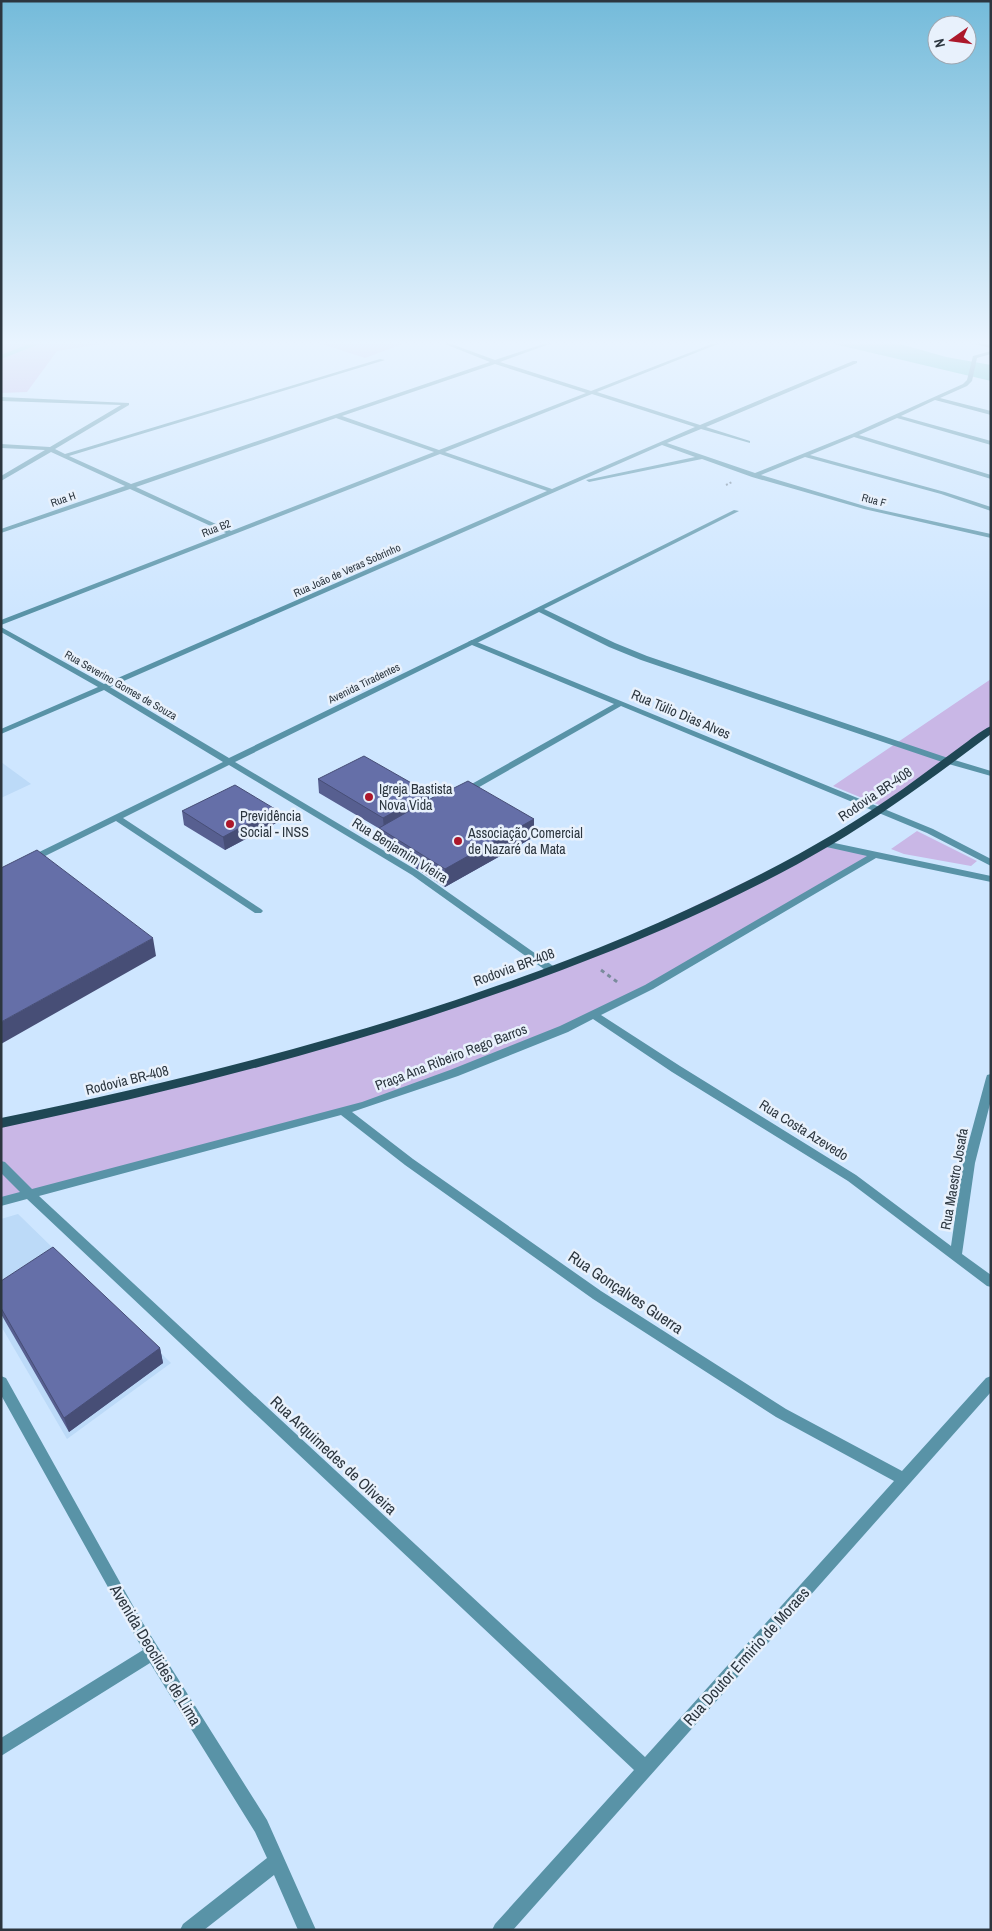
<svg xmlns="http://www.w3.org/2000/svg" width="992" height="1931" viewBox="0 0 992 1931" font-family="'Archivo Narrow',sans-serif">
	<rect width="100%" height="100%" fill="#cee6ff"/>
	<path fill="#bcdaf8" d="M1,762l30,22 -30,14z
		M18,1214l153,149 -104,76 -66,-113v-107z"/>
	<path fill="#c9b7e6" d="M1,342h113l-57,9 -30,41 -26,1z
		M316,342h92l-43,16z
		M991,679v50l-107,78 -51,-21z
		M917,831l60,30 -6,5 -67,-12 -13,-5z
		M825,844l51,10 -123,74 -189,101 -199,76 -364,98v-80l281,-66 270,-87 50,-20z"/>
	<path fill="#66c5c5" d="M826,342h67l53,15 45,8v16z"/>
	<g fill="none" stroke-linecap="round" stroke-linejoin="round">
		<path stroke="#66c5c5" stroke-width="4" d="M1,357l38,-15"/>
		<path stroke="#7a8b9c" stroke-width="2" stroke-dasharray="2 2" stroke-linecap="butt" d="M726,485l6,-3"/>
		<path stroke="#7a8b9c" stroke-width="3" stroke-dasharray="4 4" stroke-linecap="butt" d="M601,970l19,14"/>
		<path fill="#5993a7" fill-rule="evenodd" d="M734,510l5,1 -195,98 71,34 32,13 304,103v4h-6l-304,-103 -32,-13 -70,-35 -64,32h-6l-1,-2z"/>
		<path fill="#5993a7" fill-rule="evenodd" d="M440,342h6l49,18 54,-18h6l-55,20 91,29 126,-49h6l-126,50 103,33 153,-64h4v2l-151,64 44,14v2l-49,-14 -34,14 88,30 97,-39 111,-50 4,-4 6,-24 18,-5v3l-14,4 -5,23 -5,5 -27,12 51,13v4l-56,-15 -34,16 90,25v4l-94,-27 -38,17 132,40v4l-137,-42 -44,18 135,37 46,15v4l-50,-17 -136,-37 -44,18 107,32 123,27v4l-127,-29 -112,-32 -50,-18 -113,23 -3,-2 109,-23 -33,-12 -552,242 119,71 243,-118 461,189 58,30v7l-64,-33 -306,-127 -154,88h-6l-1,-2 1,-2 153,-86 -142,-59 -237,117 183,109 138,97 1,2 -1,2h-8l-136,-97 -183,-110 -106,53 138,91 2,2 -2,2h-6l-139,-92 -83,41h-6l-2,-2 2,-2 196,-96 -119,-72 -103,44v-5l97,-42 -97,-55v-5l103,57 443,-193 -107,-37 -439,171v-5l225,-87 -96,-44 -129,44v-4l124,-43 -74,-34 -50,29v-5l44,-26 -44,-2v-4l49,3 71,-42 -120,-4v-4l128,6v2l-74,44 10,5 315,-95 5,1 -316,96 62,28 359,-122zM495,364l91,29 -147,57 -97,-34zM592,394l103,33 -143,62 -107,-37zM336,418l98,34 -203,79 -95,-44z
			M966,342h9l16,3v3z
			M948,758l43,13v5l-46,-13v-4z
			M825,841l166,35v6l-115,-24 -223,131 -52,26 79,51 176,109 95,71 12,-83 23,-85 1,-3 4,-1v26l-16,63 -13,91 29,21v12l-4,-1 -139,-105 -176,-109 -79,-53 -25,13 -110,44 -106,36 61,47 188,132 185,118 116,62 84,-93 5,-2v16l-478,538h-21l3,-6 139,-154 -607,-571 -26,7v-9l19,-5 -19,-19v-12l4,1 27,27 330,-87 88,-32 110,-44 85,-41 222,-129 -45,-10 -2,-2 2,-2zM341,1115l64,50 188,134 183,118 118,64 -249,276 -606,-561z
			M1,1376l5,2 135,242 126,200 49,110h-18l-24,-55 -70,55h-24l3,-6 84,-66 -12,-26 -105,-169 -149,93v-18l142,-88 -142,-255z"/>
		<path fill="#1f4755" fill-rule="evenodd" d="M991,726v8c-52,39 -104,78 -160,111 -85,50 -176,90 -269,125 -182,69 -371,118 -561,158v-10c251,-52 515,-121 744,-236 55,-27 108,-58 158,-93 19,-14 38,-28 57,-42 10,-7 20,-16 31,-21z"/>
	</g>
	<path fill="#575f90" d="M318,779l111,14v7l11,-5 94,24v18l-89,50 -64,-41 -1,-17 -61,-36z
		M275,809l1,14 -51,27 -41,-25 -2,-14z
		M1,1281l159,67 3,15 -94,69 -68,-118z"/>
	<path fill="#474e76" d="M429,793v13l-45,24 -1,-12z
		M275,809l1,14 -51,27 -2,-13z
		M534,819v18l-89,50v-18z
		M153,938l3,18 -155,88v-22z
		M160,1348l3,15 -94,69 -5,-14z"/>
	<path fill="#656fa8" stroke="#474e76" d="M364,756l65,37 -46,25 -65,-39z
		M468,781l66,38 -89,50 -66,-41 60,-34 1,1z
		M235,785l40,24 -52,28 -41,-26z
		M37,850l116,88 -152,84v-154z
		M53,1247l107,101 -96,70 -63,-110v-27z"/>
	<linearGradient id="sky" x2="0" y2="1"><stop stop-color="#74bbda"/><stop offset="0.56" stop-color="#e9f4ff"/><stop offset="1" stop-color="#e9f4ff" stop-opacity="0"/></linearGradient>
	<rect width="992" height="612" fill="url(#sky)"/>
	<g fill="#ac182b" stroke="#e8f1fc" stroke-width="2">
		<circle cx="369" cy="797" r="5"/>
		<circle cx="230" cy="824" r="5"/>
		<circle cx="458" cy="841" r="5"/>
	</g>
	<g text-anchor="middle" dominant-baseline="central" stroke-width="5" stroke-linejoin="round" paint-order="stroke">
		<g font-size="11" fill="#2c363f" stroke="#e8f1fc">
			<text transform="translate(63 499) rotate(-19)">Rua H</text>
			<text transform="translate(874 500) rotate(15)">Rua F</text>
			<text transform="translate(216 528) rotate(-21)">Rua B2</text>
			<text transform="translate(347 570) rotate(-24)">Rua João de Veras Sobrinho</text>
			<text transform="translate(364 683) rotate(-26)">Avenida Tiradentes</text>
			<text transform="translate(121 685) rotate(30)">Rua Severino Gomes de Souza</text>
		</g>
		<g font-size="14" fill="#2c363f" stroke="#e8f1fc">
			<text transform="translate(681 714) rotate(23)">Rua Túlio Dias Alves</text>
			<text transform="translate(875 794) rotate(-34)">Rodovia BR-408</text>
			<text transform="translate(400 850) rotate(32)">Rua Benjamim Vieira</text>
			<text transform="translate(514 967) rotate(-20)">Rodovia BR-408</text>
			<text transform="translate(451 1057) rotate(-21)">Praça Ana Ribeiro Rego Barros</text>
			<text transform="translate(127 1080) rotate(-14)">Rodovia BR-408</text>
			<text transform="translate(804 1130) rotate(32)">Rua Costa Azevedo</text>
			<text transform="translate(954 1179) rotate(-80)">Rua Maestro Josafa</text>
		</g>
		<g font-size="14" fill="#2c363f" stroke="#e8f1fc" text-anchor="start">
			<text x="379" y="789">Igreja Bastista<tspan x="379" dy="16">Nova Vida</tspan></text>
			<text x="240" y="816">Previdência<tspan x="240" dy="16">Social - INSS</tspan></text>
			<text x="468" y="833">Associação Comercial<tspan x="468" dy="16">de Nazaré da Mata</tspan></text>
		</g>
		<g font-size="16" fill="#2c363f" stroke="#e8f1fc">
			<text transform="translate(626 1292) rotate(34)">Rua Gonçalves Guerra</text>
			<text transform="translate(334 1455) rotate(43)">Rua Arquimedes de Oliveira</text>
			<text transform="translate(156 1655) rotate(59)">Avenida Deoclides de Lima</text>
			<text transform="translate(746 1656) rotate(-48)">Rua Doutor Ermirio de Moraes</text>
		</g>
	</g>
	<rect width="992" height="1931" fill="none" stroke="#2c363f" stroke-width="5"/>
	<g transform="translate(952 40) rotate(256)"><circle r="24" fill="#e8f1fc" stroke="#9da6b0"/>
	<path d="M0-4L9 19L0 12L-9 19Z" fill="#ac182b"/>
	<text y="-8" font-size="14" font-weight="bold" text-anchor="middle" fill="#2c363f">N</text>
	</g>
</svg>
